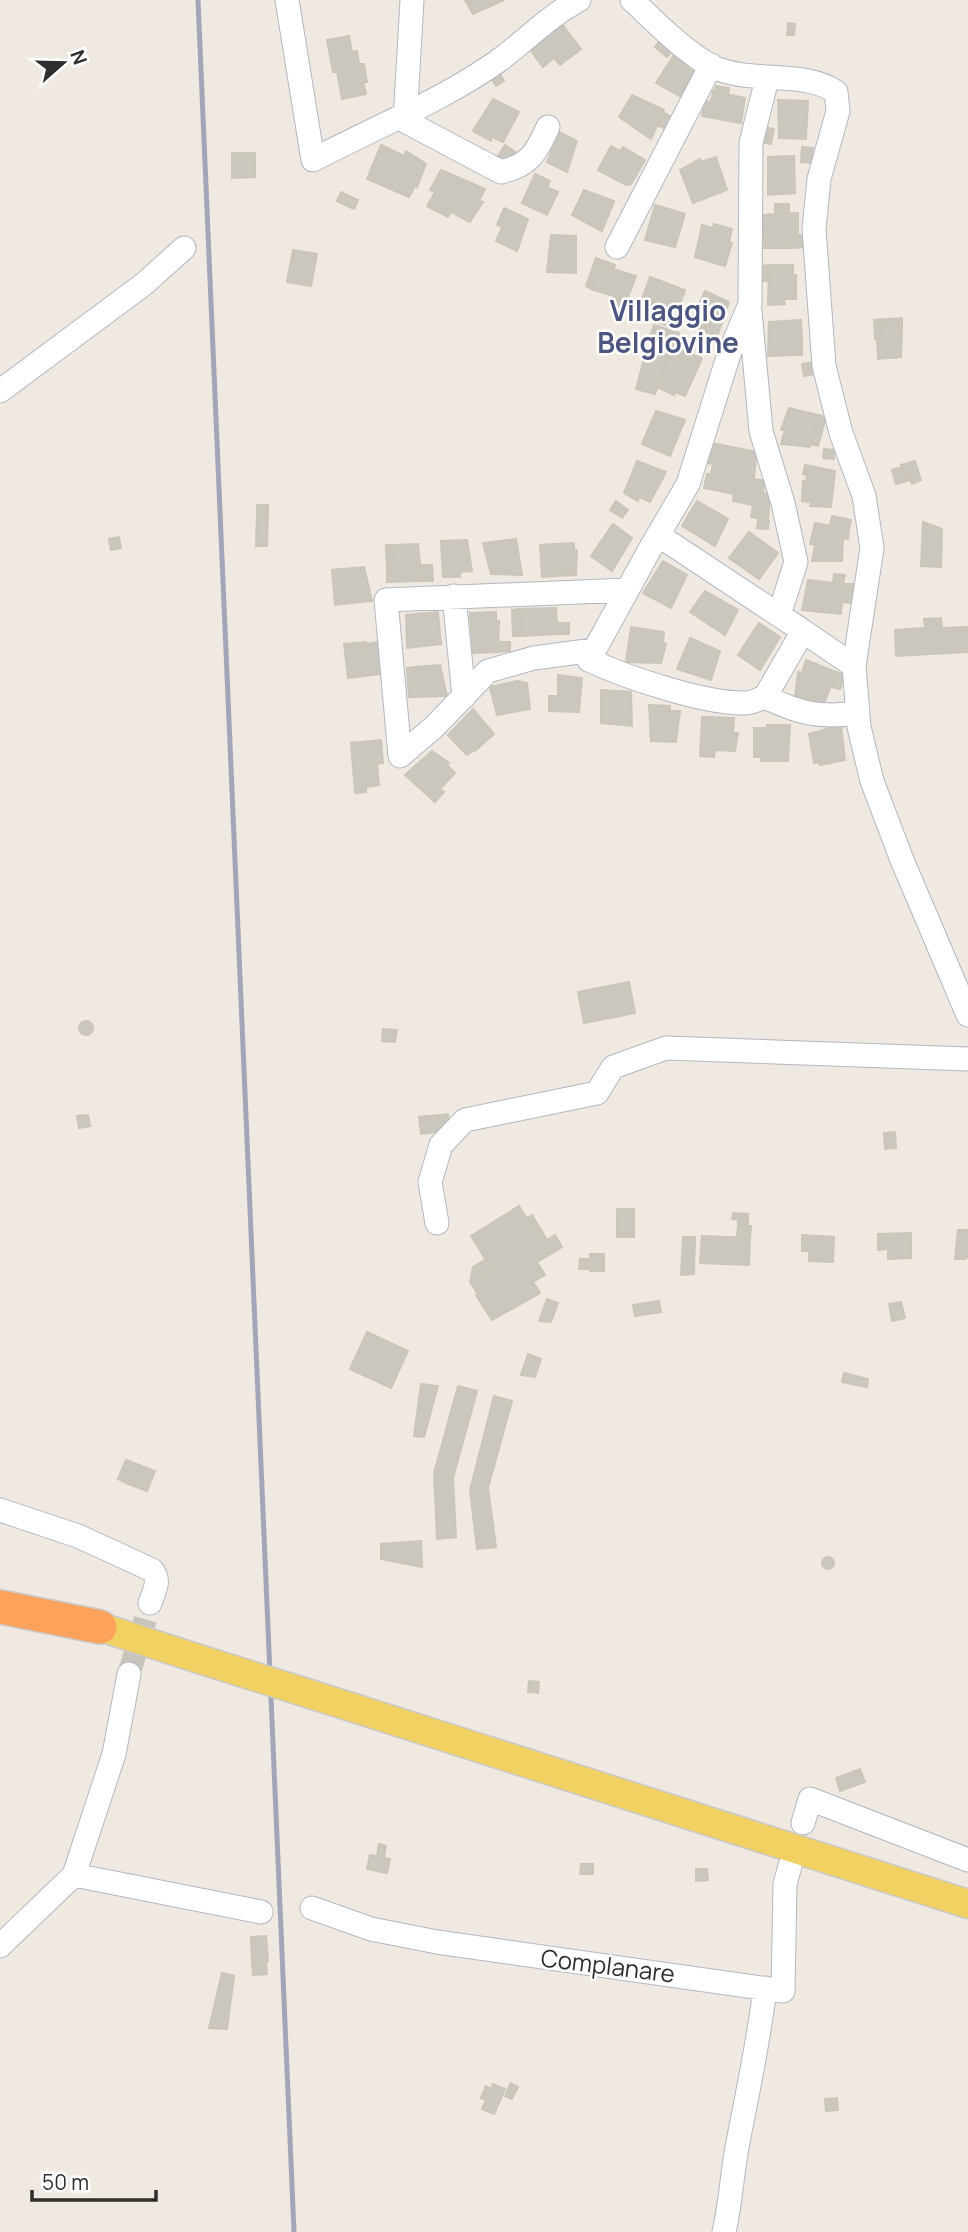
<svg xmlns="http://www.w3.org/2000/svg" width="968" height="2232" viewBox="0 0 968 2232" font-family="Manrope,sans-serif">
	<rect width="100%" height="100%" fill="#efe9e1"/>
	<path fill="#cbc7bf" stroke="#cbc5ba" stroke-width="2" d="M465,0h39l-31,14z
		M559,20l22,29 -21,16 -6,-7 -11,9 -17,-23z
		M788,23l7,1 -1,11h-7z
		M349,36l3,16 5,-1 2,13h5l3,18h-4l3,12 -24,5 -5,-27h-4l-6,-32z
		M660,40l13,10 -6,7 -12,-10z
		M675,53l16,10 -5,8 -16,-10z
		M670,61l16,10 2,-3 8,5 -6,29 -34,-19z
		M499,72l5,9 -8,5 -5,-9z
		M716,86l13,2 -1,6 -13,-2z
		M713,91l32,7 -4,25 -39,-7 3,-15 6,1z
		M632,95l32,15 -13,29 -32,-22z
		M493,99l26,13 -16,30 -11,-5 -1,4 -18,-10z
		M778,100l30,1 -2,38 -27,-1z
		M663,112l10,6 -8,11 -9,-5z
		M764,127l10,2 -3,15 -10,-2z
		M555,130l22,11 -10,31 -20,-10 5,-12 -5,-3z
		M381,145l23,11 2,-5 20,13 -9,23 -2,-1 -6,11 -42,-18z
		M505,145l12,8 -6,10 -13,-7z
		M611,146l9,5 3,-4 22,13 -14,24 -5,1 -28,-15z
		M802,147l11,1 -2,15 -10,-1z
		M232,153h23v24l-23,1z
		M794,156l1,37 -27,2v-38z
		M716,157l11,33 -34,13 -13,-33 20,-11 1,3z
		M441,170l44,19 -6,12 4,1 -13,20 -19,-10 -3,5 -21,-11 8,-14 -5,-2z
		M535,174l15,7 -3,6 11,5 -11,23 -25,-12z
		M584,190l30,11 -12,30 -30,-16z
		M341,192l10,5 -4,9 -10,-5z
		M351,197l7,3 -4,9 -7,-3z
		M775,204h14v10h-14z
		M655,205l30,9 -10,33 -30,-7z
		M504,208l24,11 -11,32 -21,-10 6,-14 -5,-2z
		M798,213v20l-7,1v14h-27l-1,-33z
		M714,224l18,5 -3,13 3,1 -7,23 -30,-9 7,-32 11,3z
		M551,235l25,1v37l-29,-1z
		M791,235h14l1,12 -15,1z
		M293,250l24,4 -6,32 -24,-4z
		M596,258l19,7 -1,3 -14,-3 -9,24 -5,-3z
		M600,265l36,11 -9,24 -36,-11z
		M769,265h24v10h3v24h-12l1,5 -17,1z
		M769,265v16h-10l-1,-15z
		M650,277l35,13 -7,20 -4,-1 -6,17 -28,-10 1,-5 -3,-1z
		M705,291l24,11 -12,35 -14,-6 3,-6 -13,-7z
		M614,297l13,3 -4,10 -12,-5z
		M693,318l13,7 -3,6 -13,-6z
		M902,318v12h-4v-9l-17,1 1,16 -7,1 -1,-19z
		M801,320l1,21 -8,1 1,13 -27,1 1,-34z
		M898,321v9h4l-1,27 -23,2 -1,-20 5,-1 -1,-16z
		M654,325l25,8 -4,12 -25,-8z
		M802,341v14h-7l-1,-13z
		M672,347l30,11 -3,7 -30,-11z
		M657,352l12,3 -14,39 -19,-5 8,-30 11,-1z
		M669,354l30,11 -14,31 -10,-4 -1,3 -17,-8z
		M813,362l2,12 -11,2 -2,-12z
		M789,408l29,7 -8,32 -29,-3 4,-14h-4z
		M656,411l29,9 -15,36 -28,-12z
		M818,415l8,2 -8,29 -7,-2z
		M712,443l45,9 -1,6 -46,-9z
		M710,449l46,9 -2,21 11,2 -2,12 7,1 -2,26 -17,-3 2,-12 -20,-4 1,-7 -30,-6 3,-14h4l2,-10 -6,-1z
		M824,449l10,1v9l-11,-1z
		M637,461l29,11 -16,30 -11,-5 -1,4 -14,-8z
		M915,461l6,19 -9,4 -3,-11 -5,1 -3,-9z
		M805,465l30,6 -4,36 -21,-1 1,-4 -9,-1 1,-20h3l1,-6 -4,-1z
		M902,467l9,13 -15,4 -4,-14z
		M616,501l12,9 -6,8 -12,-8z
		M697,501l31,18 -13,27 -33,-20z
		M257,505h11v8h-11z
		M257,513h11l-1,33h-11z
		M832,516l19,4 -2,9 -19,-3z
		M758,520l11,1 -1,8 -11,-1z
		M923,522l19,7 -1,38 -20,-1z
		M815,523l34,6 -1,10 -5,-1 -1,23h-30l3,-16 -5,-1z
		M613,524l19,14 -20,33 -21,-15z
		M749,532l29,21 -19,26 -30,-21z
		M119,537l2,11 -10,2 -2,-11z
		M516,539l6,36 -31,-1 -8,-31z
		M467,540l5,31 -12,1v5h-17l-2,-36z
		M574,543v7h3l-1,22 -13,1 -1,-5 -6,1v7l-14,1 -2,-32z
		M418,544l4,37 -35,1v-14l7,-1 -1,-22z
		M386,545h7l1,22 -7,1z
		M663,561l24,14 -16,33 -28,-15z
		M422,565h10l1,16h-11z
		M364,567l8,34 -37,4 -3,-35z
		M562,568l1,5 13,-1v3l-20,1v-7z
		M834,574l11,1 -2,9 -10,-2z
		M808,580l35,4 -2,30 -39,-4z
		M843,584h11l-2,19 -10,-1z
		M705,591l33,19 -13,25 -35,-23z
		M556,608l2,26 -37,2 -1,-27z
		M520,609l1,27h-8l-1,-26z
		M438,612l3,32 -34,4 -1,-33z
		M496,612v9h3l-1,31 -25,1 -3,-40z
		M941,618l1,10 26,-1v25l-72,4 -1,-26 30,-2 -1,-9z
		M557,623h12v11h-11z
		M759,623l21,14 -20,33 -22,-15z
		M631,627l33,5 -1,11 3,1 -5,19 -35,-1z
		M690,638l30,13 -9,29 -34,-11z
		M386,641l3,32 -31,4 -3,-23 12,-1 -1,-9z
		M366,642l1,11 -12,1 3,23 -10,1 -4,-34z
		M498,642h12v9l-12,1z
		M806,660l30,12 -12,32 -29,-8 3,-24 4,1z
		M440,665l7,31 -38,1 -1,-13 8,-1 -1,-16z
		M415,667l1,16 -8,1 -1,-16z
		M836,672l9,3 -5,14 -8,-2z
		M558,675l24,3 -3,34 -30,-1v-15h9z
		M517,681l10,2 3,26 -33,6 -7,-28z
		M601,690l30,2 1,34 -31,-3z
		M649,705l21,1v5h10l-4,31 -25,-1z
		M473,709l21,25 -19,17 -10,-9 -6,5 -11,-12z
		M702,717h10v8l22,-3 -1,11h5l-3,18 -20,-1 -1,7 -14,-1z
		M712,717l22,1v4l-22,3z
		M767,725h23l-2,36h-27v-4h-7v-29h13z
		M841,725l4,35 -25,5 -1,-3 -5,1 -5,-29z
		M381,740l2,23 -13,1 3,22 -7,1v5l-11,1 -4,-50z
		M465,742l9,8 -7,5 -8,-8z
		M432,751l17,12 -2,2 8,8 -15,16 4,3 -9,10 -30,-27z
		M377,763l2,22 -6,1 -3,-22z
		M629,982l6,31 -51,10 -6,-31z
		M79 1028a7 7 0 1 1 14 0a7 7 0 1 1-14 0Z
		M383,1029l14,1 -2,12 -13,-1z
		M448,1114l2,16 -8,1 -2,-16z
		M88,1115l2,11 -11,2 -2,-12z
		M440,1115l2,16 -21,3 -2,-17z
		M895,1132l1,16 -11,1 -1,-16z
		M519,1206l30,49 -12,7 8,13 -12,7 7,11 -48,27 -16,-25 11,-7 -6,-11 11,-7 -21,-34z
		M617,1209h17v28h-17z
		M733,1213l15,1v11h-10v-5l-6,-1z
		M532,1215l15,25 8,-5 7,12 -13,8 -22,-37z
		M738,1225l13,1 -1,12 -13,-1z
		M958,1230h10v27l-3,2h-10z
		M911,1233v25l-23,1v-10l-10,1v-16z
		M802,1235l32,2 -1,25 -24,-1v-10h-7z
		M702,1236l48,2 -1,27 -49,-2z
		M683,1237h12l-1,37 -13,1z
		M590,1254h14v17h-14z
		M580,1259h9l-1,10h-9z
		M485,1260l7,10 -11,7 6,11 -9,6 -8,-12 3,-15z
		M547,1299l11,4 -7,19 -12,-1z
		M659,1301l2,11 -26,4 -2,-11z
		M901,1302l4,16 -13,3 -3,-17z
		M367,1332l41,19 -17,37 -41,-19z
		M528,1354l13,5 -6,18 -14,-2z
		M844,1373l24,6 -1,8 -25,-5z
		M421,1384l17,2 -14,51 -10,-1z
		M458,1386l19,5 -24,87 3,59 -19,2 -3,-66z
		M494,1396l18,5 -24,87 8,59 -19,2 -7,-59z
		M126,1460l29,11 -6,15 -19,-8 -2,6 -10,-5z
		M130,1478l19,8 -2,5 -19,-7z
		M421,1541l1,26 -41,-8v-15z
		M822 1563a6 6 0 1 1 12 0a6 6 0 1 1-12 0Z
		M529,1681l10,1 -1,11 -10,-1z
		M860,1769l5,13 -25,9 -4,-13z
		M379,1844l7,2 -2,12 6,1 -3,14 -20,-4 3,-14 7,1z
		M581,1864h12v10h-13z
		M696,1869h11l1,11 -12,1z
		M266,1936l2,25 -16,1 -1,-25z
		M266,1961l1,13 -14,1 -1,-13z
		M222,1973l12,3 -7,53 -18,-1z
		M511,2083l7,4 -6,12 -7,-3z
		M493,2084l12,5 -11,25 -12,-5 4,-9 -5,-2 5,-12 5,3z
		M837,2098l1,12 -12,1 -1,-12z"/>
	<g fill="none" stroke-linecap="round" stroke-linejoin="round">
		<path stroke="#c8c4bd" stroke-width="23" stroke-dasharray="23 11" stroke-linecap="butt" d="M129,1674l21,-71"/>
		<g stroke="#b4b7c1" stroke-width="25">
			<path id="minor" d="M287,0l26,160c59,-31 132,-61 185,-99 29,-21 48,-43 81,-61
				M412,0l-7,121 96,51c29,-7 35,-19 47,-45
				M632,0c22,21 53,52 79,66 39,19 92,3 125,26l2,19 -19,68 -5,50 10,137 17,67 23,63 8,52 -18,118 5,61 13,54 30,79 66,155
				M617,247l94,-182
				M750,311l11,120 22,72 13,59 -17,53
				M0,391l144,-107 40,-36
				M658,535l145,96 -38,66c-6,2 -14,6 -20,6 -40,1 -120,-26 -156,-43l61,-111 38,-65 41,-130 21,-50 1,-161 16,-64
				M454,596l10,101
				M803,631l51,35
				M594,650l-60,8 -46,13 -54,56 -34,29 -14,-156 241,-10
				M765,697c36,17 53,21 93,16
				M437,1223l-7,-41 11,-37 24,-25 132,-27 16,-26 53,-19 302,11
				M0,1510l78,26 74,34c9,11 2,21 -2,33
				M803,1823l7,-24 158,61
				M74,1875l187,37
				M312,1908l59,21 66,13 346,49 2,-107 5,-18
				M0,1946l74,-71 40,-121 15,-80
				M724,2232c7,-30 8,-60 14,-90 10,-52 21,-102 27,-154"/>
		</g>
		<g stroke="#c9c9c9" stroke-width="31">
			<path id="major" d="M79,1620l117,38
				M351,1707l617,197"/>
		</g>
		<g stroke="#c9c9c9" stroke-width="36">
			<path id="highway" d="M0,1607l100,20"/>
		</g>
		<use href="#minor" stroke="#fff" stroke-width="23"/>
		<use href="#major" stroke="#f2d163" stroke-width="28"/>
		<use href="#highway" stroke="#ffa35c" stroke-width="33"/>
		<path stroke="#a3a6b8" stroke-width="5" d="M198,0l96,2232"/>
		<g stroke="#c9c9c9" stroke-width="31" stroke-linecap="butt">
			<path id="major-bridge" d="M196,1658l155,49"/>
		</g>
		<use href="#major-bridge" stroke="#f2d163" stroke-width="28"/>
	</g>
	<g text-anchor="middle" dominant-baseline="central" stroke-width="5" stroke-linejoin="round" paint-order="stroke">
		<g font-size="24" fill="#2e2e2e" stroke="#fff">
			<text transform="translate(608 1965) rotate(7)">Complanare</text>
		</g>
		<g font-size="28" font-weight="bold" fill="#4d5680" stroke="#fff">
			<text x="668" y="310">Villaggio<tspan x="668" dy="32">Belgiovine</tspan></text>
		</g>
	</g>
	<g transform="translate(63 63) rotate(70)" stroke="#ffffff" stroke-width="5" paint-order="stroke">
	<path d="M0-5L12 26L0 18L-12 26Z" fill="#2e2e2e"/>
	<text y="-10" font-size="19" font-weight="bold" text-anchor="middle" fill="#2e2e2e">N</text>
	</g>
	<path d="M32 2190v10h124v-10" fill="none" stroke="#2e2e2e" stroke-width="3.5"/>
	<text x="42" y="2190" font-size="21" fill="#2e2e2e" stroke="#ffffff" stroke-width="5" paint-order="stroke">50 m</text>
</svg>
